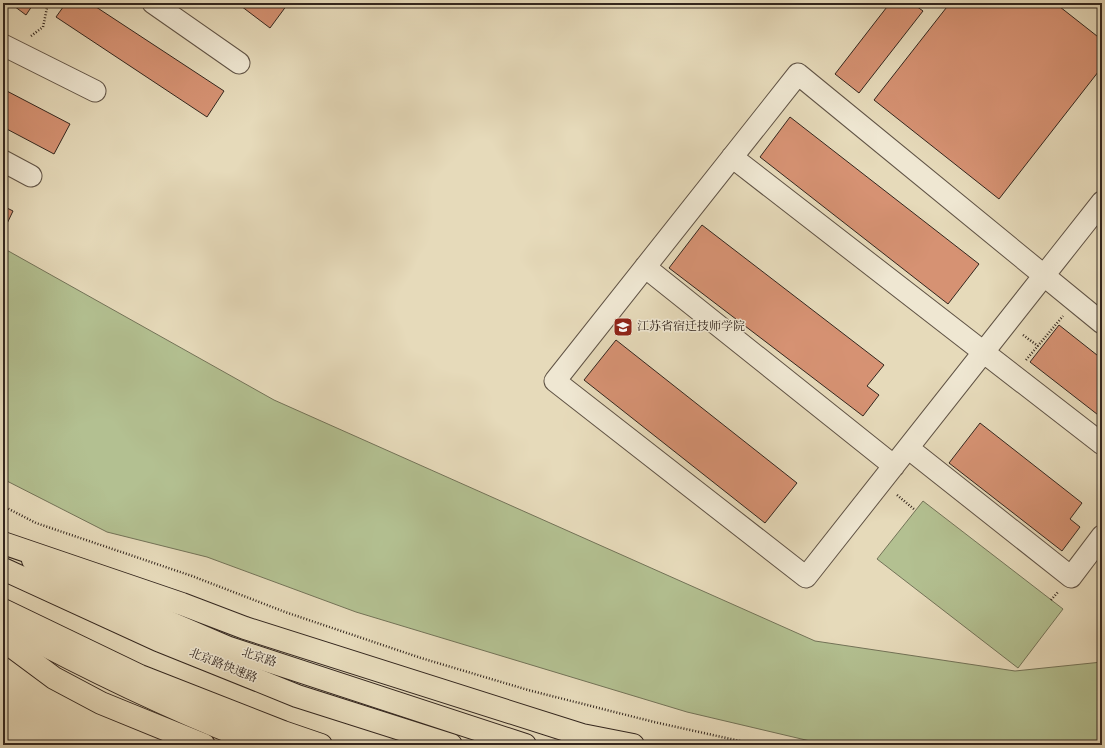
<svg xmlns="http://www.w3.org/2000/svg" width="1105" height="748" viewBox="0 0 1105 748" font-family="'Sorts Mill Goudy','Noto Serif SC',serif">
	<rect width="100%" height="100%" fill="#e6daba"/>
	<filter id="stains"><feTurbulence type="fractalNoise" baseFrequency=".005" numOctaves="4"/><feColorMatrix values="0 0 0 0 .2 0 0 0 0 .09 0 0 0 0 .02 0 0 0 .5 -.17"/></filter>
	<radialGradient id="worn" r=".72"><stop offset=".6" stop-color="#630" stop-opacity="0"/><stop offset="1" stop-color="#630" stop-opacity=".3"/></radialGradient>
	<path fill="#b3c091" stroke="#737358" d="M3,248l271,152 541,241 200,30 87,-9v83h-275l-140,-33 -331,-100 -149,-55 -100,-25 -104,-53z
		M923,501l140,108 -45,59 -141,-109z"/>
	<path fill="#d69273" stroke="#33261e" d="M10,3h24l-8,12z
		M66,3h24l134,88 -17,26 -151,-100z
		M237,3h48l2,2 -17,23z
		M890,3h22l11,8 -64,82 -24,-19z
		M950,3h105l47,37v27l-103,132 -125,-99z
		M3,89l67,35 -16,30 -51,-27z
		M790,117l189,147 -31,40 -188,-147z
		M3,206l10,5 -10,21z
		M702,225l182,140 -17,21 12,9 -16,21 -194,-148z
		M1059,325l43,34v59l-72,-56z
		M616,340l181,143 -32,40 -181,-143z
		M980,423l102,80 -12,16 10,8 -18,24 -113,-88z"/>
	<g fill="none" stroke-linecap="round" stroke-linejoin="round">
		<g stroke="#605345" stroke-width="23">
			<path id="minor" d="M153,3l86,60
				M3,45l92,46
				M732,157l370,287
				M3,161l28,15
				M1102,202c-99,125 -197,251 -296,375l-251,-196 243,-307 304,249
				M645,267l249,199
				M908,448l163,129 31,-41"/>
		</g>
		<g stroke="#33261e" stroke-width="24">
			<path id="major" d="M33,560l38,20 158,68 296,97
				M3,623c85,46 171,88 261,122"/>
		</g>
		<g stroke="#33261e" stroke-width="24">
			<path id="highway" d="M3,543l179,61 63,24 337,107 51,10
				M3,569l155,71 139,56 154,49
				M3,610l137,66 143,56 38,13
				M3,640l51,38 47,25 103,42"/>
		</g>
		<path stroke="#33261e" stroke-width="2.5" stroke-dasharray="1 2" stroke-linecap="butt" d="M31,36l12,-9 5,-24
			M1023,335l15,11
			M1026,360l37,-44
			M897,495l18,15
			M3,506l33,17 156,53 93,36 136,46 107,32 126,32 104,23
			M1051,600l7,-8"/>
		<use href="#minor" stroke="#efe7d2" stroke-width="21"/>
		<use href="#major" stroke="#e6daba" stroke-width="22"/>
		<use href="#highway" stroke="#e6daba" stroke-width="22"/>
	</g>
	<defs>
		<g id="school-square" transform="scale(1)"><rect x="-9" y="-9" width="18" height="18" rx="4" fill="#8f2418" stroke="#efe7d2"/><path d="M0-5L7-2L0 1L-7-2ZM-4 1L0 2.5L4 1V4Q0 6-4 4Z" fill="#fff"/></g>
	</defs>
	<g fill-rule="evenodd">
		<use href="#school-square" x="623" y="327"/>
	</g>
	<g text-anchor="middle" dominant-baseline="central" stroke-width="3" stroke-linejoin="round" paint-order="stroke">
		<g font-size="12" fill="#33261e" stroke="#efe7d2" text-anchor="start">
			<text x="637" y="327">江苏省宿迁技师学院</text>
		</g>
		<g font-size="12" fill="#33261e" stroke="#efe7d2">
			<text transform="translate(259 658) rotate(18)">北京路</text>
			<text transform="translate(223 666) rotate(22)">北京路快速路</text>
		</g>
	</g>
	<rect width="1105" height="748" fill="none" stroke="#e6daba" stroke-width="16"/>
	<rect x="4" y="4" width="1097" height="740" fill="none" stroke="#33261e" stroke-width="2"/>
	<rect x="8" y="8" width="1089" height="732" fill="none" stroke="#33261e"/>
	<rect width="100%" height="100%" filter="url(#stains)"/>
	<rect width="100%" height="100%" fill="url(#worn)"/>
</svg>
